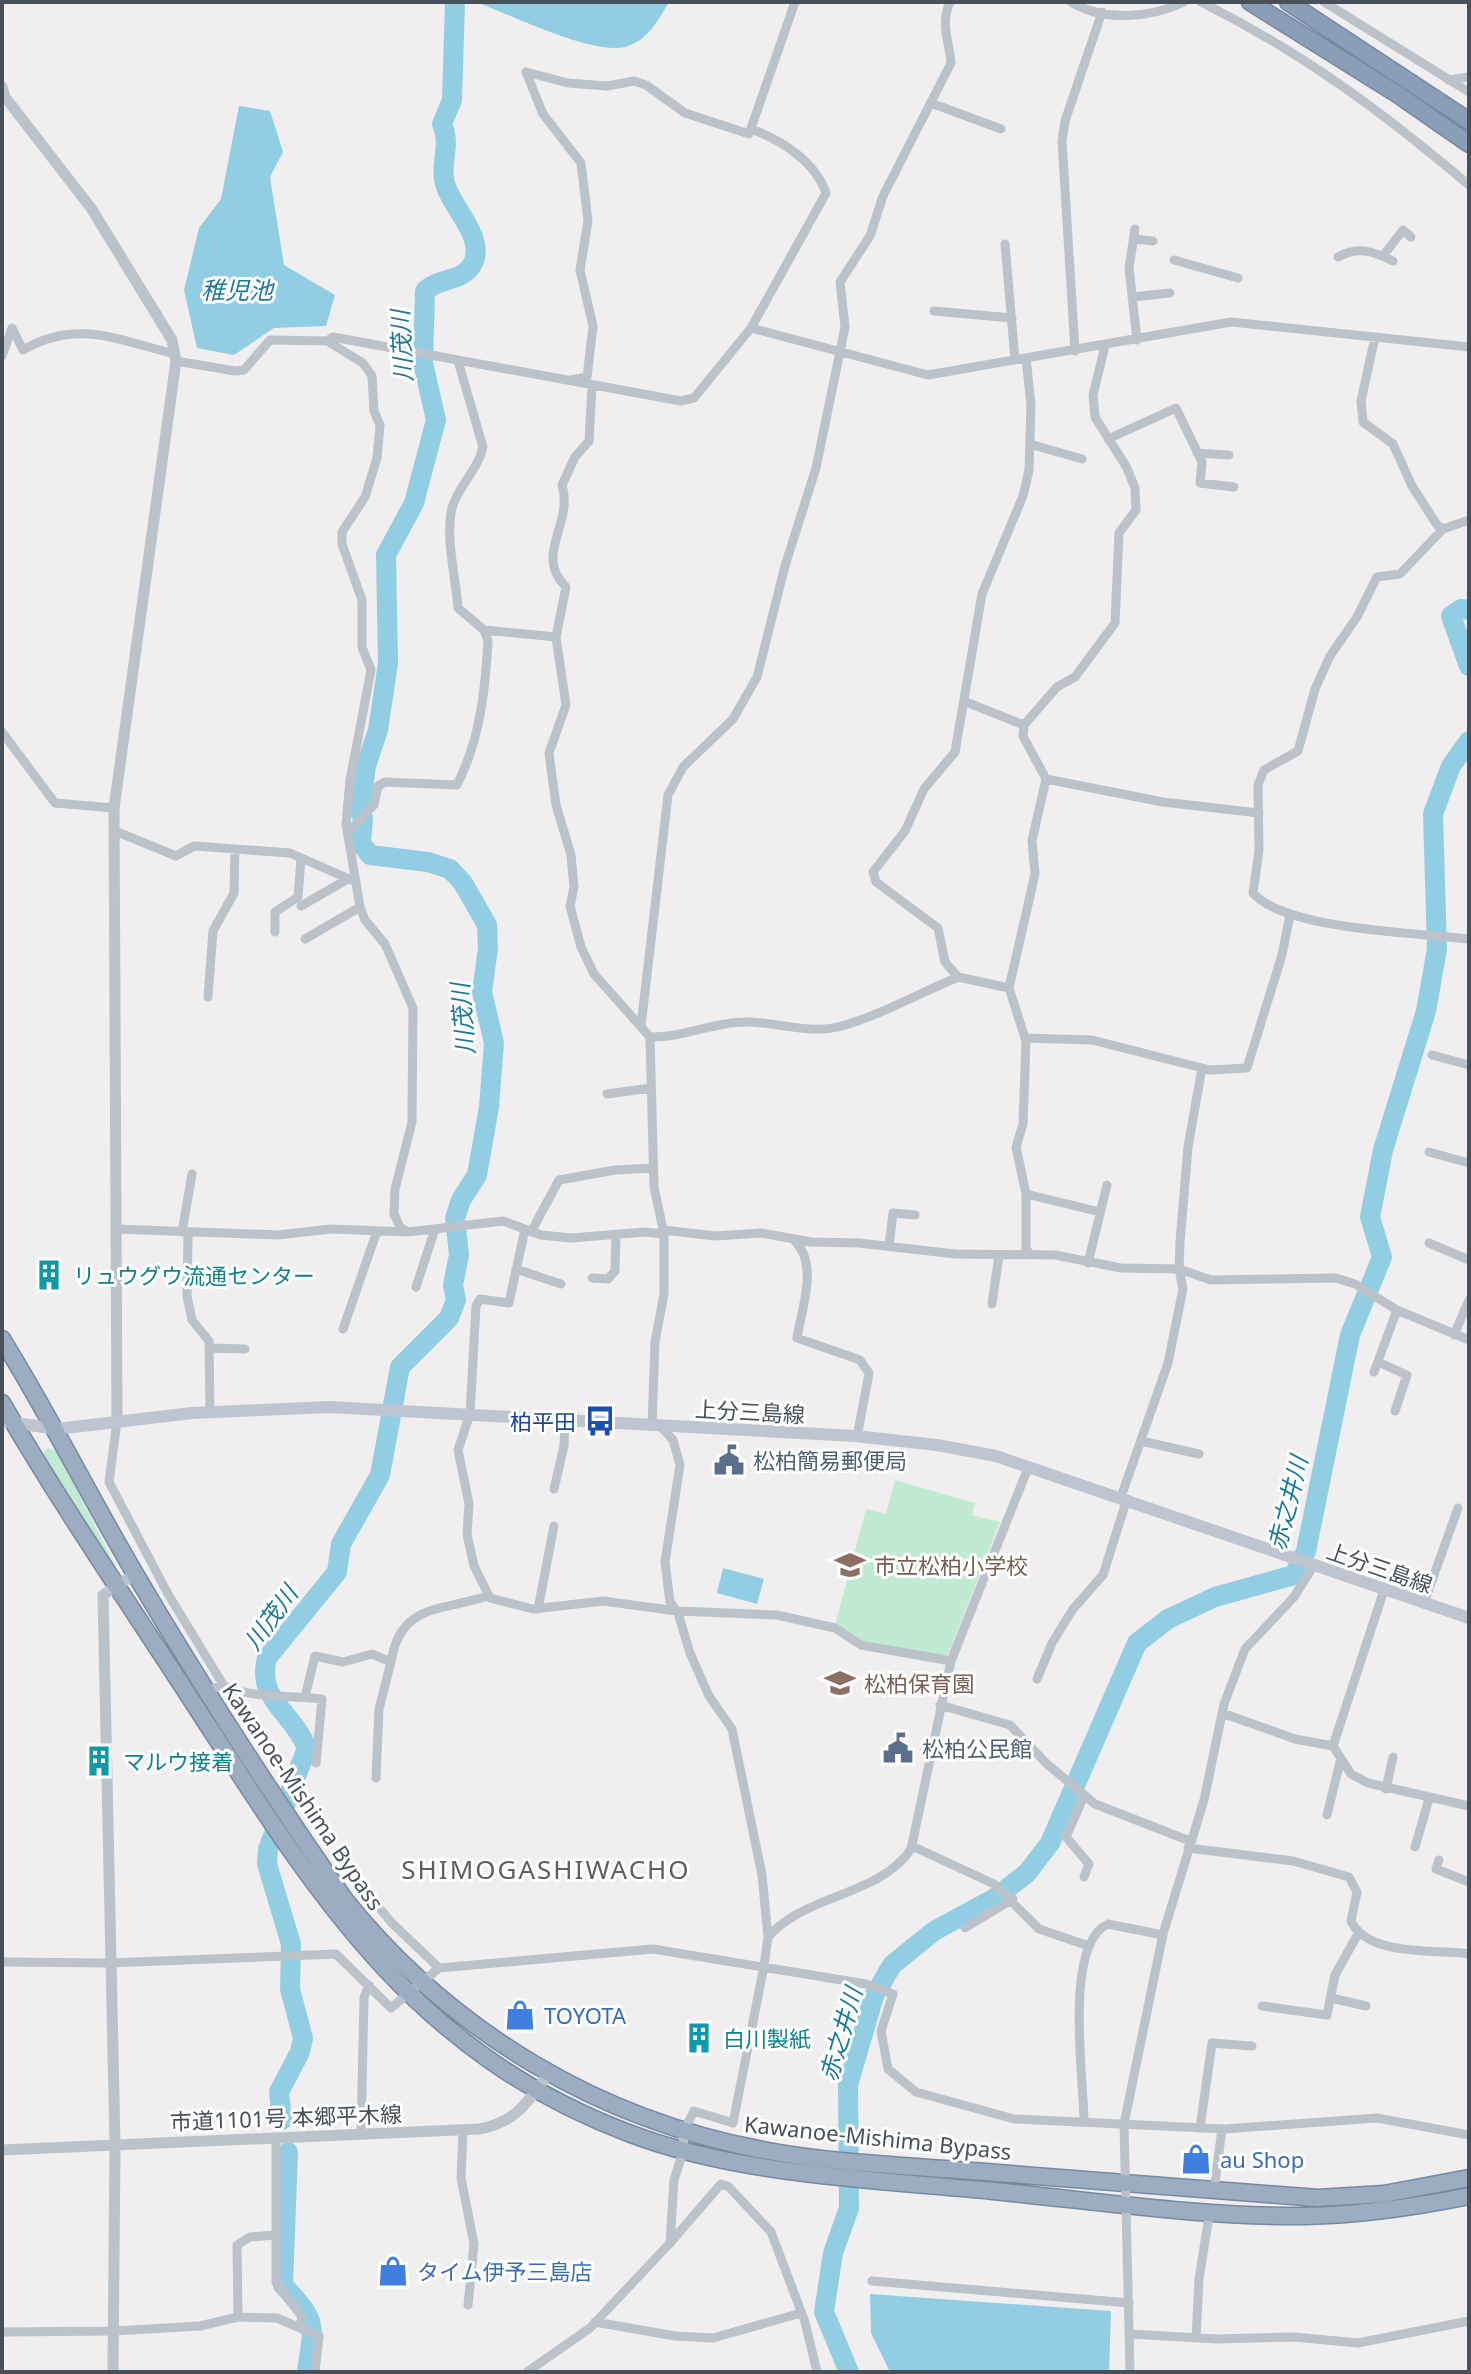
<svg xmlns="http://www.w3.org/2000/svg" width="1471" height="2374" viewBox="0 0 1471 2374" font-family="'Noto Sans','Noto Sans JP',sans-serif">
	<rect width="100%" height="100%" fill="#f0eeee"/>
	<path fill="#c1ead3" d="M47,1448l10,3 60,118 -1,4 -73,-118z
		M895,1480l80,23 -3,12 28,7 -52,133 -5,2 -77,-14 -31,-18 31,-116 20,5z"/>
	<path fill="#92cee3" d="M476,2h193c-11,18 -20,37 -41,44 -31,12 -119,-32 -152,-44z
		M239,106l31,5 13,41 -13,25 14,88 51,30 -9,31 -52,2 -40,27 -37,-7 -13,-58 15,-62 22,-29z
		M723,1568l41,11 -7,25 -40,-11z
		M870,2294l241,17 -2,61h-219l-19,-39z"/>
	<g fill="none" stroke-linecap="round" stroke-linejoin="round">
		<path stroke="#92cee3" stroke-width="20" d="M1469,610l-8,-1 -10,7 18,50
			M282,2120l-3,-28 21,-40 3,-14 -13,-49 1,-45 -24,-80 1,-15 39,-101c-14,-36 -51,-48 -40,-90l70,-86 4,-28 39,-69 20,-108 49,-49 7,-18 -3,-15 6,-30 -4,-37 6,-18 16,-25 12,-68 5,-64 -12,-51 6,-44 -1,-23 -24,-42 -13,-14 -22,-7 -58,-7 -9,-12 2,-24 -3,-8 6,-45 12,-36 10,-67 -2,-108 28,-52 22,-83 -13,-57 2,-72c12,-13 37,-9 47,-26 16,-28 -24,-59 -28,-86 -3,-21 7,-34 -2,-55l10,-24 3,-98
			M288,2152l-5,133c35,38 31,36 24,87
			M849,2372l-25,-60 9,-59 16,-45 -1,-123 26,-89 18,-31 42,-34 61,-33 32,-25 23,-30 87,-200 31,-24 47,-22 79,-22 12,-24 44,-216 32,-78 -12,-40 13,-67 43,-139 11,-62 -4,-135 18,-48 18,-25"/>
		<g stroke="#7689a4" stroke-width="19">
			<path id="trunk" d="M2,1339c47,76 87,156 132,233 66,112 137,222 211,328 107,133 256,221 423,251 71,13 145,15 217,21 111,9 222,18 333,26l66,-4 85,-16
				M2,1403c57,98 121,192 183,287 125,192 220,359 446,444 108,41 247,46 362,57 103,10 209,26 312,25 55,-1 110,-9 164,-20"/>
		</g>
		<g stroke="#7689a4" stroke-width="19">
			<path id="motorway" d="M1250,2l147,92 72,50
				M1288,2l181,119"/>
		</g>
		<path stroke="#bbc2ca" stroke-width="9" d="M1071,2c34,20 79,16 113,0
			M1201,2c104,52 180,109 268,183
			M1324,2l145,90
			M526,72l42,11 39,3 27,-5 12,4 39,28 64,21 46,-132
			M526,72l17,42 38,49 7,58 -8,49 13,56 -6,51 -16,3
			M1448,80l21,-3
			M931,103l70,26
			M1135,229l-6,39 8,72
			M1134,239l19,2
			M1005,244l10,116
			M1383,256l20,-26 8,7
			M1338,257c20,-11 34,-6 55,4
			M1174,260l64,18
			M1132,297l38,-4
			M934,311l78,7
			M751,328l177,47 303,-53 238,25
			M1375,337l-14,64 2,21 30,22 19,42 25,39 6,4
			M327,341l36,22 9,13 2,35 6,14 -3,33 -12,39 -23,35v12l20,56v47l9,23 -21,110 -4,44 14,83 5,13 20,24 28,64 -1,114 -17,67 -1,25 6,13 8,5
			M1075,351l-13,-210 3,-20 37,-109
			M2,356l10,-28 11,22c55,-32 97,-9 152,4
			M176,361l59,10 9,-1 26,-30 57,1 6,-4 348,64 13,-3 57,-70 75,-135c-11,-32 -45,-53 -75,-64
			M592,386l-3,55 -14,16 -13,28c12,40 -29,69 4,102l-10,50 10,68 -17,48 7,52 15,50 3,32 -4,19 11,41 13,27 56,63c33,1 62,-15 96,-15 30,0 63,12 92,5 41,-11 82,-34 120,-50
			M1108,439l68,-31 26,54 -2,21 34,4
			M1033,445l49,14
			M1197,453l32,2
			M1469,520l-26,9 -43,45 -23,3 -20,40 -27,39 -15,33 -17,62 -34,19 -6,15 1,65 -6,43c32,37 166,40 216,46
			M484,630l72,7
			M966,702l58,23
			M2,732l53,71 59,5
			M1046,779l117,23 96,11
			M115,831l61,25 18,-10 96,7 66,29
			M348,832l26,-27 4,-19 7,-4 72,3c23,-46 28,-92 31,-144l-4,-11 -26,-22c-2,-30 -13,-70 -6,-100 6,-22 26,-38 31,-61l-25,-86
			M301,906l47,-27
			M275,932v-20l23,-15 3,-39
			M305,939l55,-32
			M1009,988l-51,-11 -13,-15 -7,-34 -62,-46 -3,-10 32,-41 19,-42 31,-37 27,-158 41,-98 6,-26 2,-65 -5,-47
			M208,997l5,-66 21,-38 1,-44
			M641,1026l27,-231 15,-28 50,-48 24,-42 28,-111 31,-98 29,-141 -5,-45 30,-46 13,-40 68,-133c-2,-23 -11,-39 -1,-61
			M650,1037l4,150 10,47v60l-9,48 -3,83
			M1025,1038l67,2 118,30 37,-2 35,-113 8,-40
			M1432,1055l37,10
			M607,1094l44,-6
			M1429,1152l40,11
			M1026,1194l74,18
			M117,1229l161,6 53,-6 77,3 95,-11 38,14 30,3 74,-6 19,2
			M525,1229l-16,74 -29,-4 -4,7 -6,108 -12,36 11,54 -2,30 7,32 16,32 43,11 70,-8 74,10 100,4 58,13 26,17 90,16
			M664,1230l51,6 46,-3 50,9 48,1 96,11 100,1 66,13 58,1 32,11 125,-2 19,6 42,26 72,30
			M182,1232l10,-58
			M531,1232l28,-52 56,-10 39,-2
			M188,1233l-1,63 5,24 17,21 1,72
			M794,1240c25,24 8,67 3,98l63,22 9,13 -12,64
			M1429,1243l40,17
			M889,1246l4,-33 22,2
			M1030,1254l-4,-5v-55l-10,-47 7,-23 3,-83 -17,-53 26,-114 -3,-33 14,-62 -23,-43 1,-11 33,-38 18,-10 40,-54 4,-90 17,-23 -1,-22 -8,-20 -32,-51 -2,-22 12,-49
			M1088,1263l19,-78
			M516,1269l45,15
			M592,1278l16,1 7,-8 1,-35
			M416,1287l19,-58
			M992,1304l7,-49
			M343,1329l34,-98
			M1454,1335l15,-35
			M209,1348l36,1
			M1378,1362l29,13 -12,36
			M1374,1372l23,-62
			M117,1421l-8,61 59,112 56,92 -19,4
			M1141,1441l58,13
			M554,1489l10,-43 1,-26
			M1121,1497l47,-134 15,-74 -4,-20 1,-27 8,-95 14,-79
			M1424,1603l34,-95
			M538,1609l16,-83
			M1037,1679l15,-36 21,-34 30,-34 24,-76
			M224,1686c20,11 72,10 98,13l-6,64
			M305,1697l10,-41 28,6 29,-8 19,8c9,-59 51,-51 97,-66
			M940,1705l70,20 37,39 48,40 95,37
			M1222,1713l73,26 38,7 18,28 17,9 101,23
			M1333,1746l51,-156
			M376,1778l3,-69 12,-47
			M1386,1789l7,-32
			M1084,1796l-18,41 23,27 -5,13
			M1327,1815l14,-57
			M912,1846l82,38 45,45 50,17
			M1415,1847l14,-48
			M1188,1848l105,13 56,16 8,15 -6,29c17,36 85,28 118,33
			M1439,1860l-3,9 33,13
			M370,1896l21,26 48,46
			M965,1928l48,-29
			M768,1937c37,-43 112,-41 143,-88l40,-188 77,-193
			M2,1962l107,1 227,-9 55,54 48,-40 214,-19 213,35 27,10 -12,37 7,38 28,23 98,27 211,10 152,-11 92,17
			M1331,1998l35,8
			M1262,2006l65,9 8,-40 24,-43
			M1084,2121c0,-41 -21,-177 24,-197l55,11
			M1200,2128l12,-85 40,3
			M463,2130l-2,48 13,66 -6,61
			M361,2134l3,-137 5,-12
			M276,2137v145l26,35 -2,10
			M1214,2190l8,-61
			M670,2243l51,-59 7,2 43,46 34,90 12,50
			M872,2281l257,22
			M238,2317l39,1 42,18 -4,36
			M595,2322l80,14 38,2 88,-25
			M2,2332l112,-1 86,-5 38,-9 -1,-72 13,-8 25,-2
			M1130,2334l87,5 77,-2 64,6 111,-22
			M1196,2338l3,-59 11,-69
			M527,2372l63,-44 80,-85 4,-63 10,-31 -1,-17 11,-21 39,12 31,-157 4,-29 -6,-62 -30,-146 -23,-33 -19,-43 -12,-40 -8,-11 -5,-40 15,-97 -7,-25 -13,-14
			M1130,2372l-6,-248 39,-190 41,-134 20,-96 21,-55 49,-52 20,-32"/>
		<path stroke="#bbc2ca" stroke-width="11" d="M2,87l3,10 86,111 81,132 4,21 -62,447 3,613
			M2,2150l477,-21c36,-6 49,-27 69,-55
			M113,2372l2,-228 -12,-549 32,-21"/>
		<path stroke="#bec5d0" stroke-width="12" d="M2,1421l55,8 135,-16 137,-6 526,29 82,9 59,11 473,162"/>
		<use href="#trunk" stroke="#9dadc1" stroke-width="16"/>
		<use href="#motorway" stroke="#8a9eb8" stroke-width="16"/>
	</g>
	<defs>
		<g id="building-bare" transform="scale(2.4)"><path d="M-4-6H4V6H1V3H-1V6H-4ZM-2.5-4.3h1.7v1.8h-1.7ZM.8-4.3h1.7v1.8H.8ZM-2.5-1h1.7V.8h-1.7ZM.8-1h1.7V.8H.8Z" fill="#0f9aa8" stroke="#fff" stroke-width="2.5" paint-order="stroke"/></g>
		<g id="bus-bare" transform="scale(2.4)"><path d="M-5-6H5V4H4V6H2V4H-2V6H-4V4H-5ZM-3.5-4V0h7V-4ZM-3.5 1.2v1.5H-2V1.2ZM2 1.2v1.5H3.5V1.2Z" fill="#1a4fb4" stroke="#fff" stroke-width="2.5" paint-order="stroke"/></g>
		<g id="civic-bare" transform="scale(2.4)"><path d="M-.6-6.5H3V-4.5H.6V-3L4-1V1h2V6H-6V1h2V-1L-.6-3ZM-1.2 2.5V6h2.4V2.5Z" fill="#5c6f8a" stroke="#fff" stroke-width="2.5" paint-order="stroke"/></g>
		<g id="school-bare" transform="scale(2.4)"><path d="M0-5L7-2L0 1L-7-2ZM-4 1L0 2.5L4 1V4Q0 6-4 4Z" fill="#8d6e63" stroke="#fff" stroke-width="2.5" paint-order="stroke"/></g>
		<g id="shop-bare" transform="scale(2.4)"><path d="M-5-2.5h2.3a2.7 3.5 0 0 1 5.4 0H5L5.5 6h-11ZM-1.5-2.5h3a1.5 2.3 0 0 0-3 0Z" fill="#3f7fe0" stroke="#fff" stroke-width="2.5" paint-order="stroke"/></g>
	</defs>
	<g fill-rule="evenodd">
		<use href="#building-bare" x="49" y="1275"/>
		<use href="#bus-bare" x="600" y="1421"/>
		<use href="#civic-bare" x="729" y="1460"/>
		<use href="#school-bare" x="850" y="1565"/>
		<use href="#school-bare" x="840" y="1683"/>
		<use href="#civic-bare" x="898" y="1748"/>
		<use href="#building-bare" x="99" y="1761"/>
		<use href="#shop-bare" x="520" y="2015"/>
		<use href="#building-bare" x="699" y="2038"/>
		<use href="#shop-bare" x="1196" y="2159"/>
		<use href="#shop-bare" x="393" y="2271"/>
	</g>
	<g text-anchor="middle" dominant-baseline="central" stroke-width="6" stroke-linejoin="round" paint-order="stroke">
		<g font-size="22" fill="#0d838f" stroke="#fff" text-anchor="start">
			<text x="73" y="1275">リュウグウ流通センター</text>
			<text x="123" y="1761">マルウ接着</text>
			<text x="723" y="2038">白川製紙</text>
		</g>
		<g font-size="22" fill="#48505a" stroke="#fff">
			<text transform="translate(750 1411) rotate(3)">上分三島線</text>
			<text transform="translate(1380 1567) rotate(19)">上分三島線</text>
			<text transform="translate(304 1796) rotate(56)">Kawanoe-Mishima Bypass</text>
			<text transform="translate(286 2117) rotate(-2)">市道1101号 本郷平木線</text>
			<text transform="translate(878 2137) rotate(6)">Kawanoe-Mishima Bypass</text>
		</g>
		<g font-size="22" fill="#164399" stroke="#fff" text-anchor="end">
			<text x="576" y="1421">柏平田</text>
		</g>
		<g font-size="22" fill="#4e5e75" stroke="#fff" text-anchor="start">
			<text x="753" y="1460">松柏簡易郵便局</text>
			<text x="922" y="1748">松柏公民館</text>
		</g>
		<g font-size="22" fill="#785e54" stroke="#fff" text-anchor="start">
			<text x="874" y="1565">市立松柏小学校</text>
			<text x="864" y="1683">松柏保育園</text>
		</g>
		<g font-size="22" fill="#366cbe" stroke="#fff" text-anchor="start">
			<text x="544" y="2015">TOYOTA</text>
			<text x="1220" y="2159">au Shop</text>
			<text x="417" y="2271">タイム伊予三島店</text>
		</g>
		<g font-size="24" font-style="italic" fill="#1a799a" stroke="#fff">
			<text x="237" y="289">稚児池</text>
			<text transform="translate(401 346) rotate(-93)">川茂川</text>
			<text transform="translate(462 1019) rotate(-95)">川茂川</text>
			<text transform="translate(1287 1503) rotate(-76)">赤之井川</text>
			<text transform="translate(270 1617) rotate(-54)">川茂川</text>
			<text transform="translate(840 2034) rotate(-74)">赤之井川</text>
		</g>
		<g font-size="26" letter-spacing="2" fill="#5b5e62" stroke="#fff">
			<text x="546" y="1869">SHIMOGASHIWACHO</text>
		</g>
	</g>
	<rect width="1471" height="2374" fill="none" stroke="#48505a" stroke-width="8"/>
</svg>
